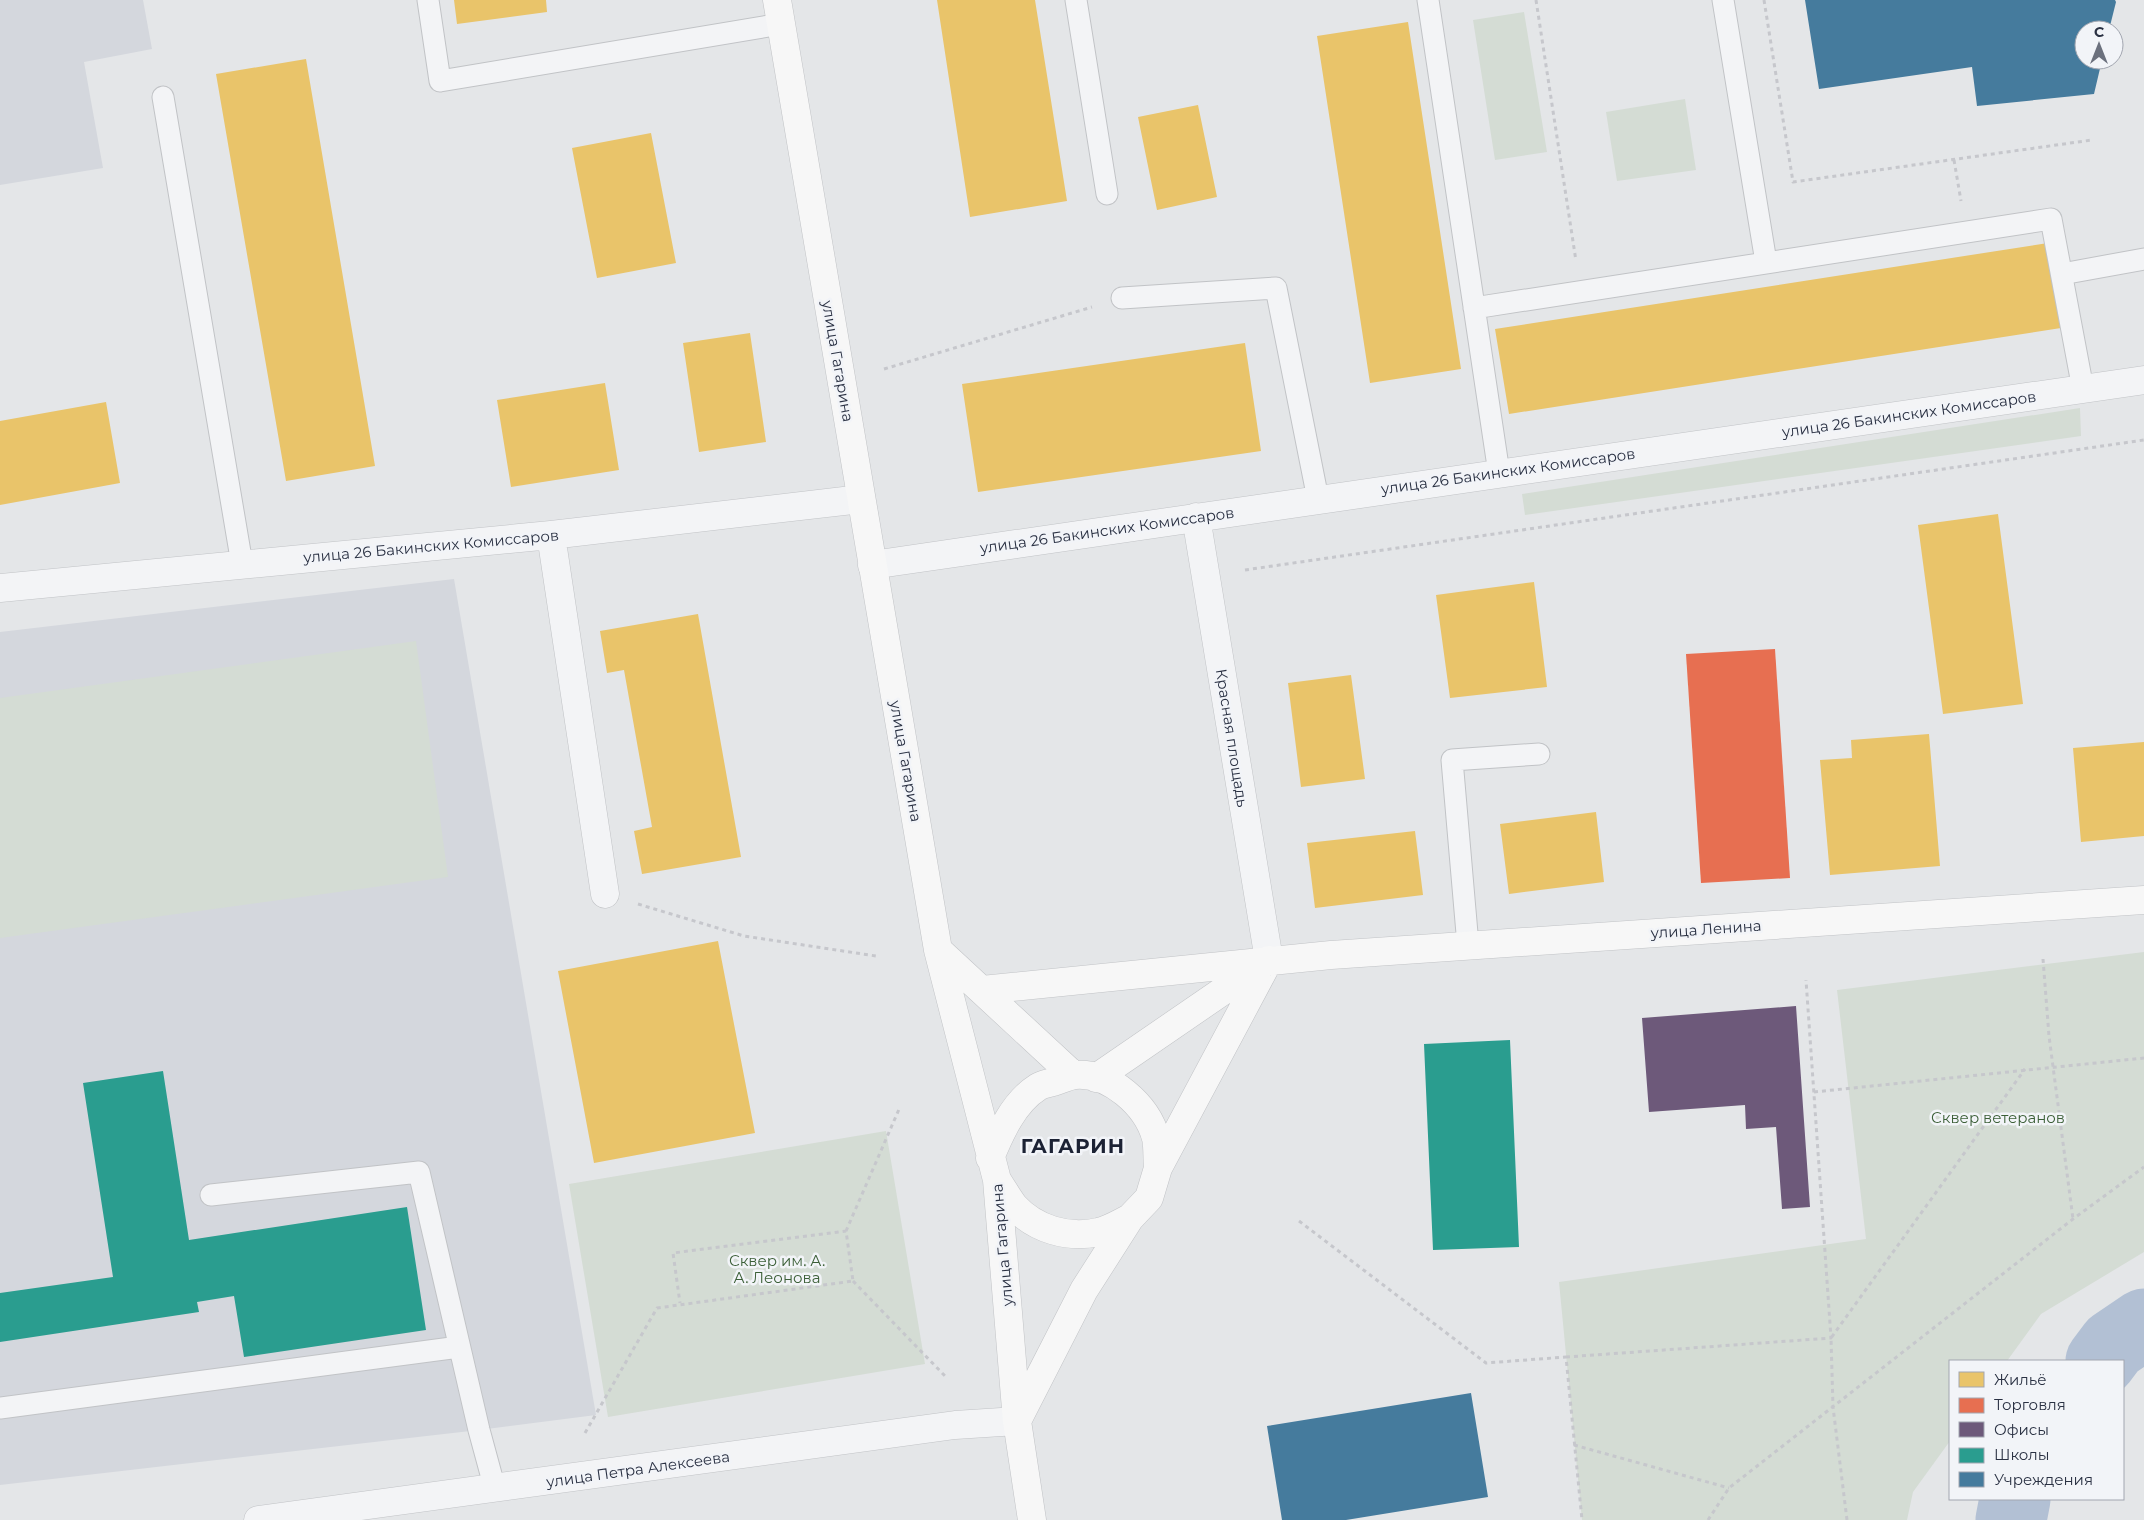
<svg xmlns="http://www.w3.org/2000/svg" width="2144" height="1520" viewBox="0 0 2144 1520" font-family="Montserrat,sans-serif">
	<rect width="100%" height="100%" fill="#e4e6e8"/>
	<path fill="#d4d7dd" d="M0,0h143l9,49 -68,13 19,106 -103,17z
		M454,579l142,836 -117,15 -479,55v-853z"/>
	<path fill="#d4dcd4" d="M1524,12l23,140 -52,8 -22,-140z
		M1685,99l11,71 -79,11 -11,-69z
		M2080,408l1,28 -556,79 -3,-21z
		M416,641l32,236 -448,61v-240z
		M2144,952v300l-103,62 -34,47h-57v80l-37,51 -6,28h-325l-23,-238 307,-43 -29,-249z
		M886,1131l39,233 -317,53 -39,-233z"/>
	<path fill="#e9c46a" d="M454,0h92l1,12 -90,12z
		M937,0h98l32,201 -97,16z
		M1408,22l53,347 -91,14 -53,-347z
		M306,59l69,407 -89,15 -70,-407z
		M1198,105l19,92 -60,13 -19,-93z
		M651,133l25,130 -79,15 -25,-130z
		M2048,243l13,85 -552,86 -14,-85z
		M750,333l16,109 -67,10 -16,-109z
		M1245,343l16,108 -283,41 -16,-108z
		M605,383l14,87 -108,17 -14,-87z
		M106,402l14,81 -120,22v-84z
		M1998,514l25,190 -80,10 -25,-189z
		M1534,582l13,105 -97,11 -14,-103z
		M698,614l43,243 -99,17 -8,-43 18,-4 -28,-157 -17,3 -7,-42z
		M1351,675l14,104 -64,8 -13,-104z
		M1929,734l11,132 -110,9 -10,-115 32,-2 -1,-18z
		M2144,742v94l-63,6 -8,-94z
		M1596,812l8,70 -95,12 -9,-70z
		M1415,831l8,64 -108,13 -8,-65z
		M718,941l37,192 -161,30 -36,-192z"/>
	<path fill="#e76f51" d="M1775,649l15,229 -89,5 -15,-229z"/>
	<path fill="#6d597a" d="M1796,1006l14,201 -28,2 -6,-82 -30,2 -1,-24 -96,7 -7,-94z"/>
	<path fill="#2a9d8f" d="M1510,1040l9,207 -86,3 -9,-206z
		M163,1071l26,169 218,-33 19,123 -182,27 -10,-61 -37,6 2,10 -199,30v-49l113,-16 -30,-194z"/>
	<path fill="#457b9d" d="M1805,0h310l1,2 -7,28h-25v30h18l-8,34 -117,12 -5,-39 -153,22z
		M1471,1393l17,104 -142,23h-64l-15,-94z"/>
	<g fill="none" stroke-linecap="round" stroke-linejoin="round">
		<path stroke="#b2c0d4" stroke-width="71" d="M2101,1361l12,-16 31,-21
			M2011,1520l4,-21"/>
		<g stroke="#c1c3c6" stroke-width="23">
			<path id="service" d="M428,0l12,81 341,-57
				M1076,0l31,194
				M1428,0l71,473
				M1723,0l43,262
				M163,97l79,467
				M2062,274l82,-15
				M1122,298l154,-10 42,211
				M1474,308l577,-89 32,170
				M1468,945l-16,-185 87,-6
				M211,1195l208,-23 60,258 16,59
				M0,1408l459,-61"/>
		</g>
		<g stroke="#c1c3c6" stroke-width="29">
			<path id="minor" d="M1196,517l73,443
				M551,535l54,359
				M872,565l1272,-185
				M0,588l551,-53 310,-36"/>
		</g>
		<g stroke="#c1c3c6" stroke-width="29">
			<path id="tertiary" d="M258,1520l697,-95 62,-4"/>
		</g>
		<g stroke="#c1c3c6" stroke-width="29">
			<path id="secondary" d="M777,0l161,950 59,230 20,241 15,99
				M938,950l135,125
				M982,990l349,-35 813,-55
				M1096,1078l169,-116
				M990,1158c10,-25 24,-56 48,-71 5,-3 13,-4 18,-6 6,-2 13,-5 19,-6 35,-3 72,30 81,63 2,9 1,21 2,30
				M997,1180c6,9 11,18 17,26 21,23 54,33 84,26 11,-2 22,-9 32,-14
				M1017,1421l67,-131 46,-72 19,-20 9,-30 111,-208"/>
		</g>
		<path stroke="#c6c7cc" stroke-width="3" stroke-dasharray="4 4" stroke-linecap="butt" d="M1536,0l40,261
			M1764,0l29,182 299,-42
			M1954,160l7,41
			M884,369l208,-62
			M1245,570l899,-130
			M638,904l106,32 132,20
			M2043,959l6,77 24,183
			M1814,1092l330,-34
			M1299,1221l187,142 80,-6 16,163
			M846,1231l54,-124
			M853,1281l92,95
			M1566,1357l265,-19 -25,-358
			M585,1433l72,-125 196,-27 -7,-50 -173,22 7,50
			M1574,1445l155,43
			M1708,1520l21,-32 344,-269 71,-52
			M1847,1520l-14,-113 -2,-69 194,-269"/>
		<use href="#service" stroke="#f3f4f6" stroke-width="21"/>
		<use href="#minor" stroke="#f3f4f6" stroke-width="28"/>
		<use href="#tertiary" stroke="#f3f4f6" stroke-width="28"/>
		<use href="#secondary" stroke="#f7f7f7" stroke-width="28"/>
	</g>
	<g text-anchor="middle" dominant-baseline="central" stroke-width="5" stroke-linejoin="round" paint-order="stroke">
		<g font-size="15" fill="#2a3143" stroke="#f2f4f8">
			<text transform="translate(838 361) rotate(80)">улица Гагарина</text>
			<text transform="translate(1909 414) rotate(-8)">улица 26 Бакинских Комиссаров</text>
			<text transform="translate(1508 471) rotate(-8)">улица 26 Бакинских Комиссаров</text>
			<text transform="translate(1107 530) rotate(-8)">улица 26 Бакинских Комиссаров</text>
			<text transform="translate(431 546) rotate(-5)">улица 26 Бакинских Комиссаров</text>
			<text transform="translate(1232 738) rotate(81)">Красная площадь</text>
			<text transform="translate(906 761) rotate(80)">улица Гагарина</text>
			<text transform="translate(1706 929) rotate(-4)">улица Ленина</text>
			<text transform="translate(1002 1245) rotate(-95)">улица Гагарина</text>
			<text transform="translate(638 1469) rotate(-8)">улица Петра Алексеева</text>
		</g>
		<g font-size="15" fill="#3b5f37" stroke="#f2f4f8">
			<text x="1998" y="1117">Сквер ветеранов</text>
			<text x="777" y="1260">Сквер им. А.<tspan x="777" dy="17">А. Леонова</tspan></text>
		</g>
		<g font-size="20" font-weight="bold" letter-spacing="1" fill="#1c2234" stroke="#f2f4f8">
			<text x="1073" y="1146">ГАГАРИН</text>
		</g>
	</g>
	<rect x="1949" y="1360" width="175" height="140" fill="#f2f4f8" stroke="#a2a6b0"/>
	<rect x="1959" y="1372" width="25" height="15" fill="#e9c46a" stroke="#a2a6b0"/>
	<text x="1994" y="1385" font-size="15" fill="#2a3143">Жильё</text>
	<rect x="1959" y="1398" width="25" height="15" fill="#e76f51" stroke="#a2a6b0"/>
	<text x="1994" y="1410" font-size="15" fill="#2a3143">Торговля</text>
	<rect x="1959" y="1422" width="25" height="15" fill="#6d597a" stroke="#a2a6b0"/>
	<text x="1994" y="1435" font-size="15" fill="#2a3143">Офисы</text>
	<rect x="1959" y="1448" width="25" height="15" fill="#2a9d8f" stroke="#a2a6b0"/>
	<text x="1994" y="1460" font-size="15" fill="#2a3143">Школы</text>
	<rect x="1959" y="1472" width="25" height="15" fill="#457b9d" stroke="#a2a6b0"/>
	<text x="1994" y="1485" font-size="15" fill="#2a3143">Учреждения</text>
	<g transform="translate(2099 45)"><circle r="24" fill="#f2f4f8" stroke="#a2a6b0"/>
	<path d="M0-4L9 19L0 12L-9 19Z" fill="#6b707d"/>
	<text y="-8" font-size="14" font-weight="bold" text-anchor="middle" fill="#2a3143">С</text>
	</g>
</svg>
